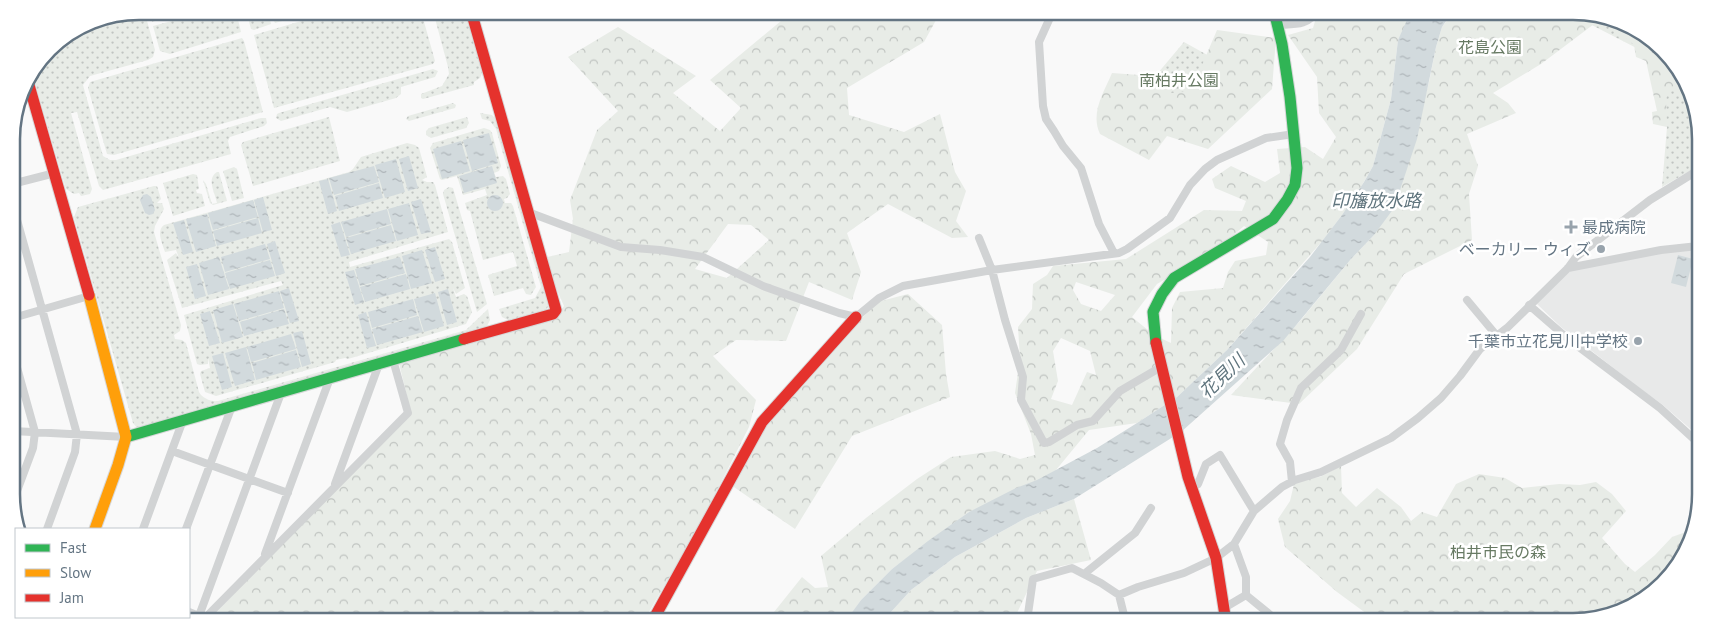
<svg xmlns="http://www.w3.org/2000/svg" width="1712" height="633" viewBox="0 0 1712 633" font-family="'PT Sans','Noto Sans JP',sans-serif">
	<defs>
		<pattern id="grass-dots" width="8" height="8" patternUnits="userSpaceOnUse" patternTransform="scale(1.25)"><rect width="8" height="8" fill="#e8ece7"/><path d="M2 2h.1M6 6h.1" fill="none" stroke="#c0c4c1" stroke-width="1.8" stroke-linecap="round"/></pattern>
		<pattern id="forest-crowns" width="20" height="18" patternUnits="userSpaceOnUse" patternTransform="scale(1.25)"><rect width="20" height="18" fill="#e8ece7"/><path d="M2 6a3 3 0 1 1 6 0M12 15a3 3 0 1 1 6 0" fill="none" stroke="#c0c4c1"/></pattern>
		<pattern id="water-ripples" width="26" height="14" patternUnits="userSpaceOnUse" patternTransform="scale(1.25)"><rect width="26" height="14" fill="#d2dadd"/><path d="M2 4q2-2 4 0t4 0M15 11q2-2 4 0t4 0" fill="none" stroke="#aeb5b9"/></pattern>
	</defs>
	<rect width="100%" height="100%" fill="#f9f9f9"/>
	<path fill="#e8e9e9" d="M1698,247l-3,186 -32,-28 -25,-18 -77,-60 -24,-23 2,-8 34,-28z"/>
	<path fill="url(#grass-dots)" d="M155,11h36l-39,11 -2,-7z
		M209,11h27l5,21 -71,22 -10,-3 -7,-25z
		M246,11h22l3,13 -17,6 -3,-1z
		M271,11h46l-42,12 -5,-10z
		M335,11h86l14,50 -2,3 -159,44 -20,-73z
		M433,11h33l17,60 -3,7 -6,4v3l-51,14 -2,-1v-4l21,-8 7,-12 -1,-7z
		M1573,11l41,7 55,37 31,67 -1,41 -6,6 -31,18 5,-60 -17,-72 -68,-35z
		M143,15l3,2 9,33 -2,7 -5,3 -58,16 -7,9 20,71 7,4h6l145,-42h5l1,5 -3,3 -34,11 -2,4 3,13 -128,36 -4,-4 -22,-74 -6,1 21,76 -2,5 -9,2 -2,-3 -5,1 -8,-5 -34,-117 22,-29 10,-6z
		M242,38l2,3 19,71 -149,43 -7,-1 -19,-66 2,-6z
		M1184,42l36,20 -37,47 -36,-23z
		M433,69l5,2 -3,6 -34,10v7l-5,4 -49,14 -17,-5 -49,14 -5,-3 1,-4 2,-1z
		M453,103l3,2 -1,3 -46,13 -3,-2 2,-3z
		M480,113l12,2 6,6 51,183 -3,7 -36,10 -8,-4 -3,-8 36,-11 6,-11 -45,-158 -6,-8 -8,-2z
		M329,117l11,44 -87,25 -12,-41 2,-3z
		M467,117l2,6 -3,5 -35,10 -5,-3v-4l3,-3z
		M484,128l6,2 2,3 9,33 -2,5 -5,2 2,4 7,-1 3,3 4,15 -3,4 -3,1 1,4h6l2,3 23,81 -5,8 -5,-1 -3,-6 -29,8 -6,-21 29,-9 -4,-14 -30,8 -13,-49 -3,-1 -2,-7 22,-8 -2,-6 -22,6 -6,-19 -15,4 -2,-1 -10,-31 3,-5z
		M407,143l8,2 4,3 8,29 -5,3 5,2h6l2,3 13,47 -99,30 1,5 99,-28 3,3 13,46 -9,6 -3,-6 3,9 8,-3 3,2 5,16 -6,12 -118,35 -3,-1 -9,2 -1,2 -119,34 -11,-4 -5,-18 1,-3 9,-3 -2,-10v6l-8,1 -3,-1 -13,-49 99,-30 -2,-4 -99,27 -15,-48 9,-7 3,5 -3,-8 -11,2c-3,-9 -9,-21 -1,-27l185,-53 4,-3 8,-12z
		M234,167l3,2 7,29 -12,3 -9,-30z
		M217,172h2l8,29 -14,4 -3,-2 -7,-23 3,4 6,20 5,-1c-2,-11 -11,-24 0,-31z
		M193,174l4,1 2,14 -3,1 1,3 5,1 3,12 -32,10 -10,-33z
		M154,186h3l4,13 -4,4h5l2,6 -9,17 -1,6 27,93 -1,6 -6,4 1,4 7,1 4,3 13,49c3,6 12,10 19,9l248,-71 22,-21 2,11 -4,8 -348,101 -5,-6 -59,-206 4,-10z
		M449,187l4,1 34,116 -10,8 -34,-118 1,-4z"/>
	<path fill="url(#forest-crowns)" fill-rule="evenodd" d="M678,11h60l-57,8z
		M793,11h148l-17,31 -77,46 2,27 55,17 36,-18 15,58 11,19 -10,30 12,16 -16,1 -64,-34 -41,29 14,39 -9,28 -43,-18 -23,59 -50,-1 -23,16 43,44 -7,27 -53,105 -53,90h-427l-5,-4 71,-74 129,-131 -12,-50 157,-46 8,-11 -21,-48 26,-6 4,-33 -3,-19 27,-70 21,-19 -50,-54 50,-30 78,49 -23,17 47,38 21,-23 -31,-28zM728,224l23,1 18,15 -42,38 -32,-9z
		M1318,11h96l-16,29 -7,59 -18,67 -19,33 -30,40 -97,111 -50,47 -40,26 -48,7 -33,40 -37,22 -50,20 -77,57 -31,31 -15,22h-80l36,-45 13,11 13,-1 -7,-31 45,-38 51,-39 34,-22 44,-6 25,8 15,-4 -4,-21 -16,-41 5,-34 -2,-32 14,-18 1,-25 14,-9 6,-9 73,-7 78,-49 38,1 4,-10 -31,-13 -3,-9 19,-13 34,16 15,-9 -3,-24 28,-2 18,12 13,-22 -17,-24 -2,-36 -29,-42 25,-7zM1244,226l24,16 -2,13 -31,6 -7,11 -5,16 -43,4 -8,16 -1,35 -17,-8 -22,-18 25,-33 62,-36zM1076,282l39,13 -14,16 -20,-7 -8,-14zM1061,338l29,13 6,24 -9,-3 -15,33 -21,-6 7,-18 -5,-30z
		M1454,11h119l41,7 55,37 16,34 -16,2 -3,8 1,28 -14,-3 -1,-12 5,-1 -11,-50 -10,-4 -2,-12 -32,-27 -61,46 -48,29 15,10 8,10 -49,21 11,32 -9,28 3,46 -68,34 -47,75 -58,55 -68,-9 69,-74 51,-62 23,-24 27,-49 28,-104 7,-35 6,-20z
		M1217,30l59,8 -4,51 -64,60 -41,-13 -18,24 -49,-26c-10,-21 4,-42 12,-61l27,2 32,18 20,-2z
		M908,294l34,31 4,49 4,23 -98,39 -57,93 -64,-44 38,-68 108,-115z
		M1341,466l1,27 14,14 21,-19 24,19 10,14 11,-9 15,5 19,-33 23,-10 26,4 17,10 37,-4 21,1 16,-3 16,12 14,17 -24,27 23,26 10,8 20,-17 17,-18 22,-8v6l-43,61 -70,25 -197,1 -17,-8 -30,-22 -52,-45 -7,-28 12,-18 5,-21 25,-3z
		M1074,499l17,61 -54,11 -20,42 -3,9h-132l29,-32 44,-33 71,-39z"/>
	<path fill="url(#water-ripples)" d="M1413,11h40l-11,16 -6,20 -19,92 -23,69 -20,27 -23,24 -68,82 -102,91 -107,67 -48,19 -71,39 -44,33 -29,32h-37l16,-22 31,-31 36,-28 41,-29 47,-24 21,-8 60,-32 40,-25 40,-26 50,-47 83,-93 32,-42 22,-33 9,-16 18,-67 7,-59 9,-20z
		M489,133l9,30 -26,8 -9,-31z
		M461,141l9,30 -28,8 -9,-30z
		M409,156l9,32 -10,3 -9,-32z
		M396,159l9,33 -20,6 -10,-33z
		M374,166l5,16 -45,13 -5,-17z
		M492,166l5,17 -33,10 -5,-17z
		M328,179l9,32 -9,3 -9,-33z
		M379,183l4,15 -44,13 -4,-15z
		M147,194l4,3 4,13 -2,4 -4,1 -4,-2 -5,-13 3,-5z
		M487 203a8 8 0 1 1 16 0a8 8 0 1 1-16 0Z
		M263,197l9,33 -9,2 -9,-32z
		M421,199l10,33 -10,2 -10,-32z
		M253,200l5,17 -45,13 -5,-17z
		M409,203l9,32 -21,6 -9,-32z
		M387,209l4,15 -45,13 -5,-15z
		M207,214l9,32 -20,6 -10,-33z
		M258,218l4,15 -45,13 -4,-15z
		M184,220l9,32 -10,3 -10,-32z
		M340,222l10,33 -9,2 -10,-32z
		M391,225l5,16 -45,13 -5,-16z
		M275,241l10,32 -9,3 -9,-32z
		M265,244l5,15 -45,13 -4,-15z
		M435,247l10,32 -10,3 -10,-32z
		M422,250l10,33 -21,6 -9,-33z
		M1678,255l15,4 -7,28 -15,-4z
		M219,257l10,32 -21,6 -9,-32z
		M400,257l5,16 -45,13 -5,-17z
		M270,260l5,16 -45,13 -5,-16z
		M197,264l9,32 -11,3 -9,-32z
		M354,270l10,32 -9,3 -10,-33z
		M406,274l4,15 -45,13 -5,-15z
		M289,288l10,33 -9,2 -10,-32z
		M448,289l9,33 -10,3 -9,-33z
		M279,291l5,17 -45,13 -5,-17z
		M435,293l9,33 -20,6 -10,-33z
		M413,299l4,16 -45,13 -4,-16z
		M233,304l10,33 -21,6 -9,-33z
		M284,309l5,15 -45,12 -4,-14z
		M210,311l10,32 -11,3 -9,-32z
		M366,312l10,34 -9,2 -9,-33z
		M418,316l5,16 -46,13 -5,-16z
		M302,331l9,33 -9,3 -9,-34z
		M291,334l5,15 -45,13 -4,-15z
		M246,347l9,33 -20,6 -10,-33z
		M296,350l5,17 -45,13 -4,-17z
		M223,353l9,34 -10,3 -10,-34z"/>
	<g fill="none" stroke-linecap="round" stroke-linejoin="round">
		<g stroke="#d6d7d8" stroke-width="13">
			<path id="fast" d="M1156,343l-3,-31 9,-18 12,-16 99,-59 14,-19 8,-15 2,-17 -7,-71 -8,-53 -8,-33
				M126,437l338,-98"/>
		</g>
		<g stroke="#d6d7d8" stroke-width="13">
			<path id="slow" d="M89,295l37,142 -8,28 -23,64"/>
		</g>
		<g stroke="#d6d7d8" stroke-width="13">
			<path id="jam" d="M27,78l62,217
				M464,339l89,-25 3,-4 -85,-299
				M1156,343l32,134 28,81 10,64
				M652,622l110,-200 94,-105"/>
		</g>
		<path stroke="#d1d3d4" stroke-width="8" d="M1053,11l-14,31 4,64 3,13 8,12 9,15 18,22 18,56 15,29
			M1278,25c15,-1 31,1 38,-14
			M12,184l43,-11
			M12,202l65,232 -2,18 -28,77
			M528,212l93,35 39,3 43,7 60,29 76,27 17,4 23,-19 24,-12 89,-16 127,-17 8,-4 43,-31 20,-33 15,-16 12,-9 49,-22 28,-4
			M979,238l13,32 13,50 18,57 -2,23 23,43 5,-1 28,-17 16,-4 27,-30 41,-24
			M1568,268l93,-18 37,-4
			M1467,300l30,36
			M1529,305l38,33 93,70 35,32
			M13,318l76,-22
			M13,353l22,79 -2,16 -19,51
			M13,431l113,6
			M172,451l116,42
			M1292,482l-2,-20 -10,-18 7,-24 14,-32 40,-38 20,-36
			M335,484l44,-120
			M1198,484l8,-20 14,-9 34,56
			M143,529l40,-109
			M186,529l46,-123
			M265,554l65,-176
			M1084,574l51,-41 16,-25
			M1119,595l6,24
			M1246,595l33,27
			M1224,608l22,-13v-18l-12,-33
			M189,612l10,4h8l201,-203 -15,-53
			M199,616l82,-223
			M152,622l2,-5
			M1042,622l-14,-8 5,-35 39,-11 29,15 18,12 19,-8 46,-14 32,-15 18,-14 20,-33 28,-24 13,-7 26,-8 70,-34 27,-20 23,-20 19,-22 20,-27 27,-21 61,-60 8,-11 74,-57 42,-26 7,-6"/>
		<use href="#fast" stroke="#30b455" stroke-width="11"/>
		<use href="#slow" stroke="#ff9f0a" stroke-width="11"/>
		<use href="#jam" stroke="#e5322d" stroke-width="11"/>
	</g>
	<g fill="#98a3ac" stroke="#fff" stroke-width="2">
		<path d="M1568.5 219.5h5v5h5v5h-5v5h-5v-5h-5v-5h5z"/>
		<circle cx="1601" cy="249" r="5"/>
		<circle cx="1638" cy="341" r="5"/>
	</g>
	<g text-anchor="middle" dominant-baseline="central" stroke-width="5" stroke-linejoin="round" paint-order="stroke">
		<g font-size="16" fill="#677a63" stroke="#fff">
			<text x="1490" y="47">花島公園</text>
			<text x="1179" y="80">南柏井公園</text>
			<text x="1498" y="552">柏井市民の森</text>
		</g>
		<g font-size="16" fill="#647583" stroke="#fff" text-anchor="end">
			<text x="1582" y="227" text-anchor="start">最成病院</text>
			<text x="1591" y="249">ベーカリー ウィズ</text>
			<text x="1628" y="341">千葉市立花見川中学校</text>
		</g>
		<g font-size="18" font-style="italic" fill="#5f747d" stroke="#fff">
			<text x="1376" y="200">印旛放水路</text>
			<text transform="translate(1222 376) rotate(-44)">花見川</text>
		</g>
	</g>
	<path d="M0 0H1712V633H0ZM139 20H1573A119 119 0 0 1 1692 139V494A119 119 0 0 1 1573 613H139A119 119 0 0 1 20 494V139A119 119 0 0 1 139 20Z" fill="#fff" fill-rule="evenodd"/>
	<path fill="none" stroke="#647583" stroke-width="2.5" d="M139 20H1573A119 119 0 0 1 1692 139V494A119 119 0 0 1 1573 613H139A119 119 0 0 1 20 494V139A119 119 0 0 1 139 20Z"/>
	<rect x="15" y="528" width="175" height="90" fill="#ffffff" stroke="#c1c8cd"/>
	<rect x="25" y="544" width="25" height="8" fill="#30b455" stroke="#c1c8cd"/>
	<text x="60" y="553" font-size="15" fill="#647583">Fast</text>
	<rect x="25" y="569" width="25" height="8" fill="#ff9f0a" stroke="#c1c8cd"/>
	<text x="60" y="578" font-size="15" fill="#647583">Slow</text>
	<rect x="25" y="594" width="25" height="8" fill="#e5322d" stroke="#c1c8cd"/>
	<text x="60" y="603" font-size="15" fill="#647583">Jam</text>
</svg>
